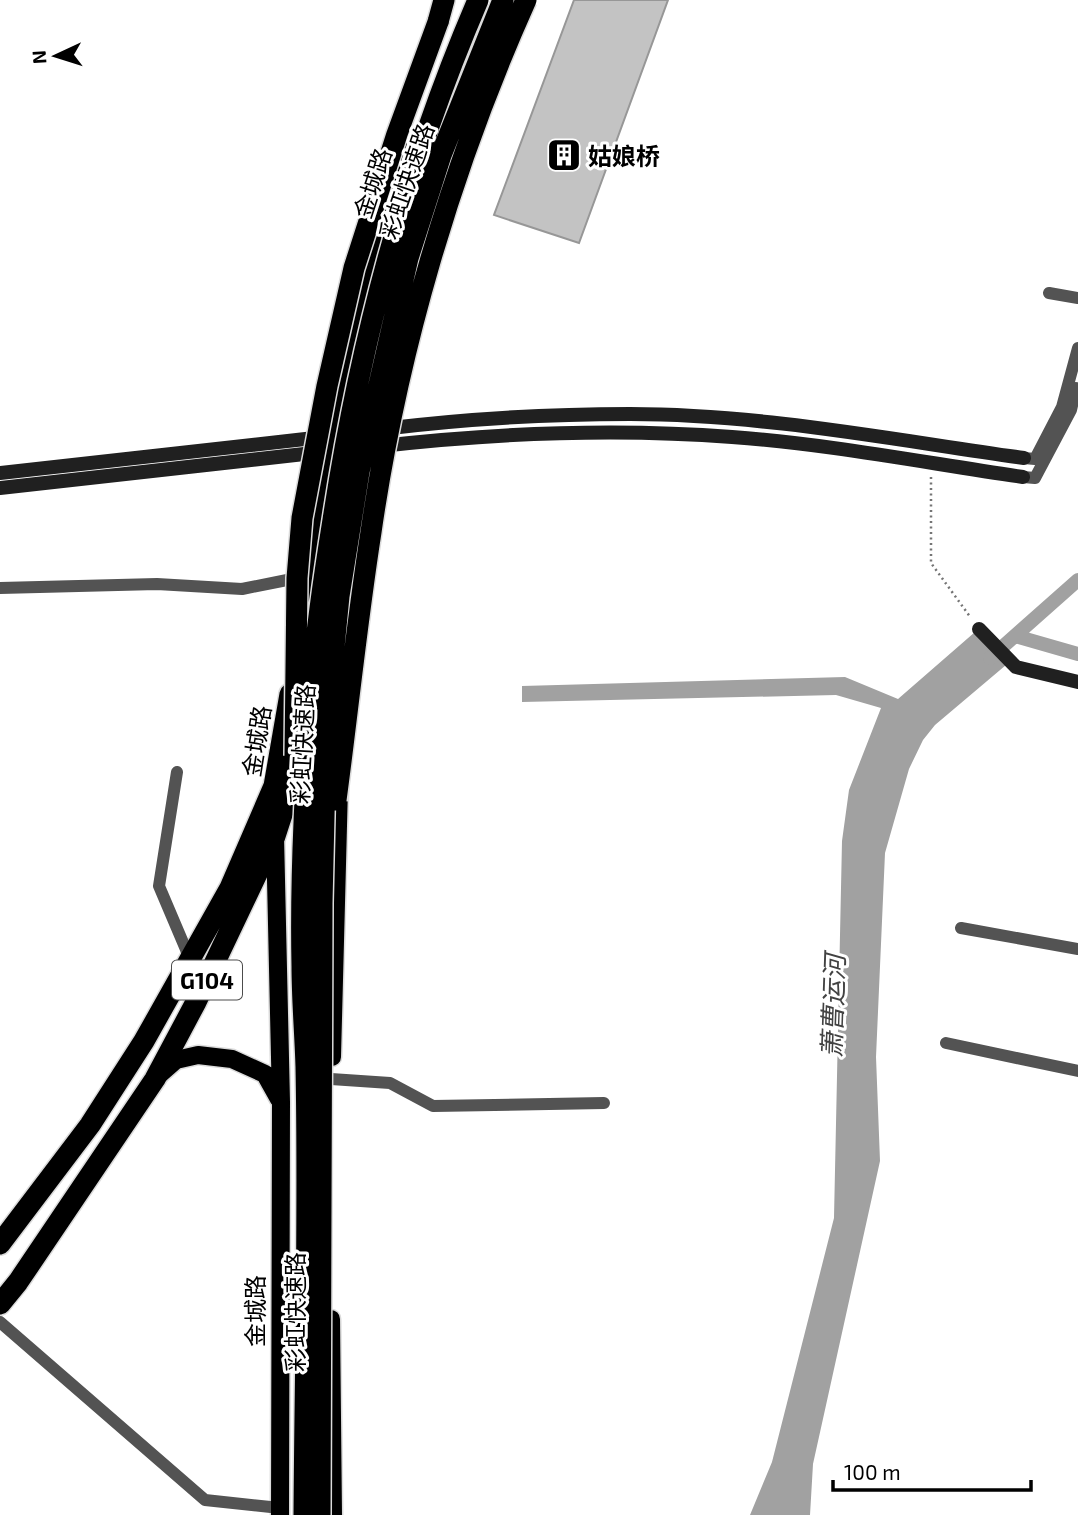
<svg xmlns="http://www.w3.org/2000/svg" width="1078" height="1515" viewBox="0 0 1078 1515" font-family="'Exo 2','Noto Sans SC',sans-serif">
	<rect width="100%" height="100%" fill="#fff"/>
	<path fill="#a1a1a1" d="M975,632l31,33 -71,60 -12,15 -14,29 -24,84 -9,204 4,104 -67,303 -3,51h-60l22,-53 62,-244 8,-377 7,-51 32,-82 -45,-13 -314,7v-16l323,-9 53,22z"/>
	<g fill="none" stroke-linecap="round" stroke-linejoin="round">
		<path stroke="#a1a1a1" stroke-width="14" d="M1015,636l63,18
			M990,658l88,-78"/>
	</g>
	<path fill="#c3c3c3" stroke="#979797" stroke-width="2" d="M574,0h94l-89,243 -85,-28z"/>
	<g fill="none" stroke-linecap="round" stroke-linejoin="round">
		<g stroke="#dbdbdb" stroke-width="21">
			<path id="primary" d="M275,835l6,267 -1,413
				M332,1057l7,-270
				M160,1074l16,-14 22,-5 34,4 33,15 14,25
				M331,1319l2,196"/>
		</g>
		<g stroke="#dbdbdb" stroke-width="24">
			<path id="highway" d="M438,22l6,-22
				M304,607l25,-171 60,-224 25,-73
				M343,630l17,-92
				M0,1244l90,-119 54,-84 86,-153 44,-102 16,-92
				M0,1304l18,-22 137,-203 41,-77 79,-166 29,-89"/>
		</g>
		<path stroke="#757575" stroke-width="2.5" stroke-dasharray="2 3.5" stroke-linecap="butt" d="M931,477v86l40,55"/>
		<path stroke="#535353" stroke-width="12" d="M1049,293l29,5
			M1024,458l11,1 27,-52 16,-59
			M1023,477l12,1 36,-68 5,-22
			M0,588l157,-4 85,5 55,-11
			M177,772l-18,114 31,73
			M961,928l117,21
			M946,1043l132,28
			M331,1079l59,4 43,23 171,-3
			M0,1322l205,178 75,8"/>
		<path stroke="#202020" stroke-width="14" d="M382,429c82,-10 165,-15 248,-15 132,0 264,26 394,44
			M381,446c116,-13 234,-18 351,-9 97,7 194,26 291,40
			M0,473l323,-36
			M0,488l322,-36
			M979,629l37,38 62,15"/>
		<use href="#primary" stroke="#000" stroke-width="18"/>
		<use href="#highway" stroke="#000" stroke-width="21"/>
		<g stroke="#dbdbdb" stroke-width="24" stroke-linecap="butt">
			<path id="highway-bridge" d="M295,756l2,-178 5,-60 25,-132 27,-118 43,-134 41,-112
				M336,800c12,-89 21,-179 35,-268 26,-180 80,-365 155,-532
				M304,1515c1,-149 5,-299 2,-448 -1,-34 -4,-67 -4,-101 -2,-97 4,-196 11,-293 4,-51 12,-103 20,-153 27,-178 74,-355 145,-520
				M320,1515l2,-612 4,-174 13,-133 20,-124 49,-214 33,-103 62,-155"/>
		</g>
		<use href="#highway-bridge" stroke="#000" stroke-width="21"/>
	</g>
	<defs>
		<g id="building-square" transform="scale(1.75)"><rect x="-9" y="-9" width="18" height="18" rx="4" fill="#000" stroke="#fff"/><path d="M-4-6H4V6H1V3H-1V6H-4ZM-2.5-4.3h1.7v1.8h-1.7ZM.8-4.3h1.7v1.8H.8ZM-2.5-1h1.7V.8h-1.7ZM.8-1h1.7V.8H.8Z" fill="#fff"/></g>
	</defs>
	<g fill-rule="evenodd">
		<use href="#building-square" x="564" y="155"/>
	</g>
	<g text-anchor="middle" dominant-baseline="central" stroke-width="6" stroke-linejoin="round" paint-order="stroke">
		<rect fill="#fff" stroke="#4c4c4c" stroke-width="2" x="172" y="960.5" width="70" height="39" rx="5"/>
		<g font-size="23" font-weight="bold" fill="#000">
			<text x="207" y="980">G104</text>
		</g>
		<g font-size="24" font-weight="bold" fill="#000" stroke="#fff" text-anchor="start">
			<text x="588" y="155">姑娘桥</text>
		</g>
		<g font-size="24" fill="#000" stroke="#fff">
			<text transform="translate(406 181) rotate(-71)">彩虹快速路</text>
			<text transform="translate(372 183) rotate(-72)">金城路</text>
			<text transform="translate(256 741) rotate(-81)">金城路</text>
			<text transform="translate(302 744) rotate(-87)">彩虹快速路</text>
			<text transform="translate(254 1311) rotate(-90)">金城路</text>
			<text transform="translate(294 1312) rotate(-90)">彩虹快速路</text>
		</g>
		<g font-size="26" font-style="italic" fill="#424242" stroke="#fff">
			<text transform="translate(832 1006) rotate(-88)">萧曹运河</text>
		</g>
	</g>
	<g transform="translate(56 56) rotate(266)" stroke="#ffffff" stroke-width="5" paint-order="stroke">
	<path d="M0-5L12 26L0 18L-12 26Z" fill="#000000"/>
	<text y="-10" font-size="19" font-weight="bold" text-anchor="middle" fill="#000000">N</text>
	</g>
	<path d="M833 1480v10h198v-10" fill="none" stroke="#000000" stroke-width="3.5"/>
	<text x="844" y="1480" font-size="21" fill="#000000" stroke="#ffffff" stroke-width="5" paint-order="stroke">100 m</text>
</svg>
